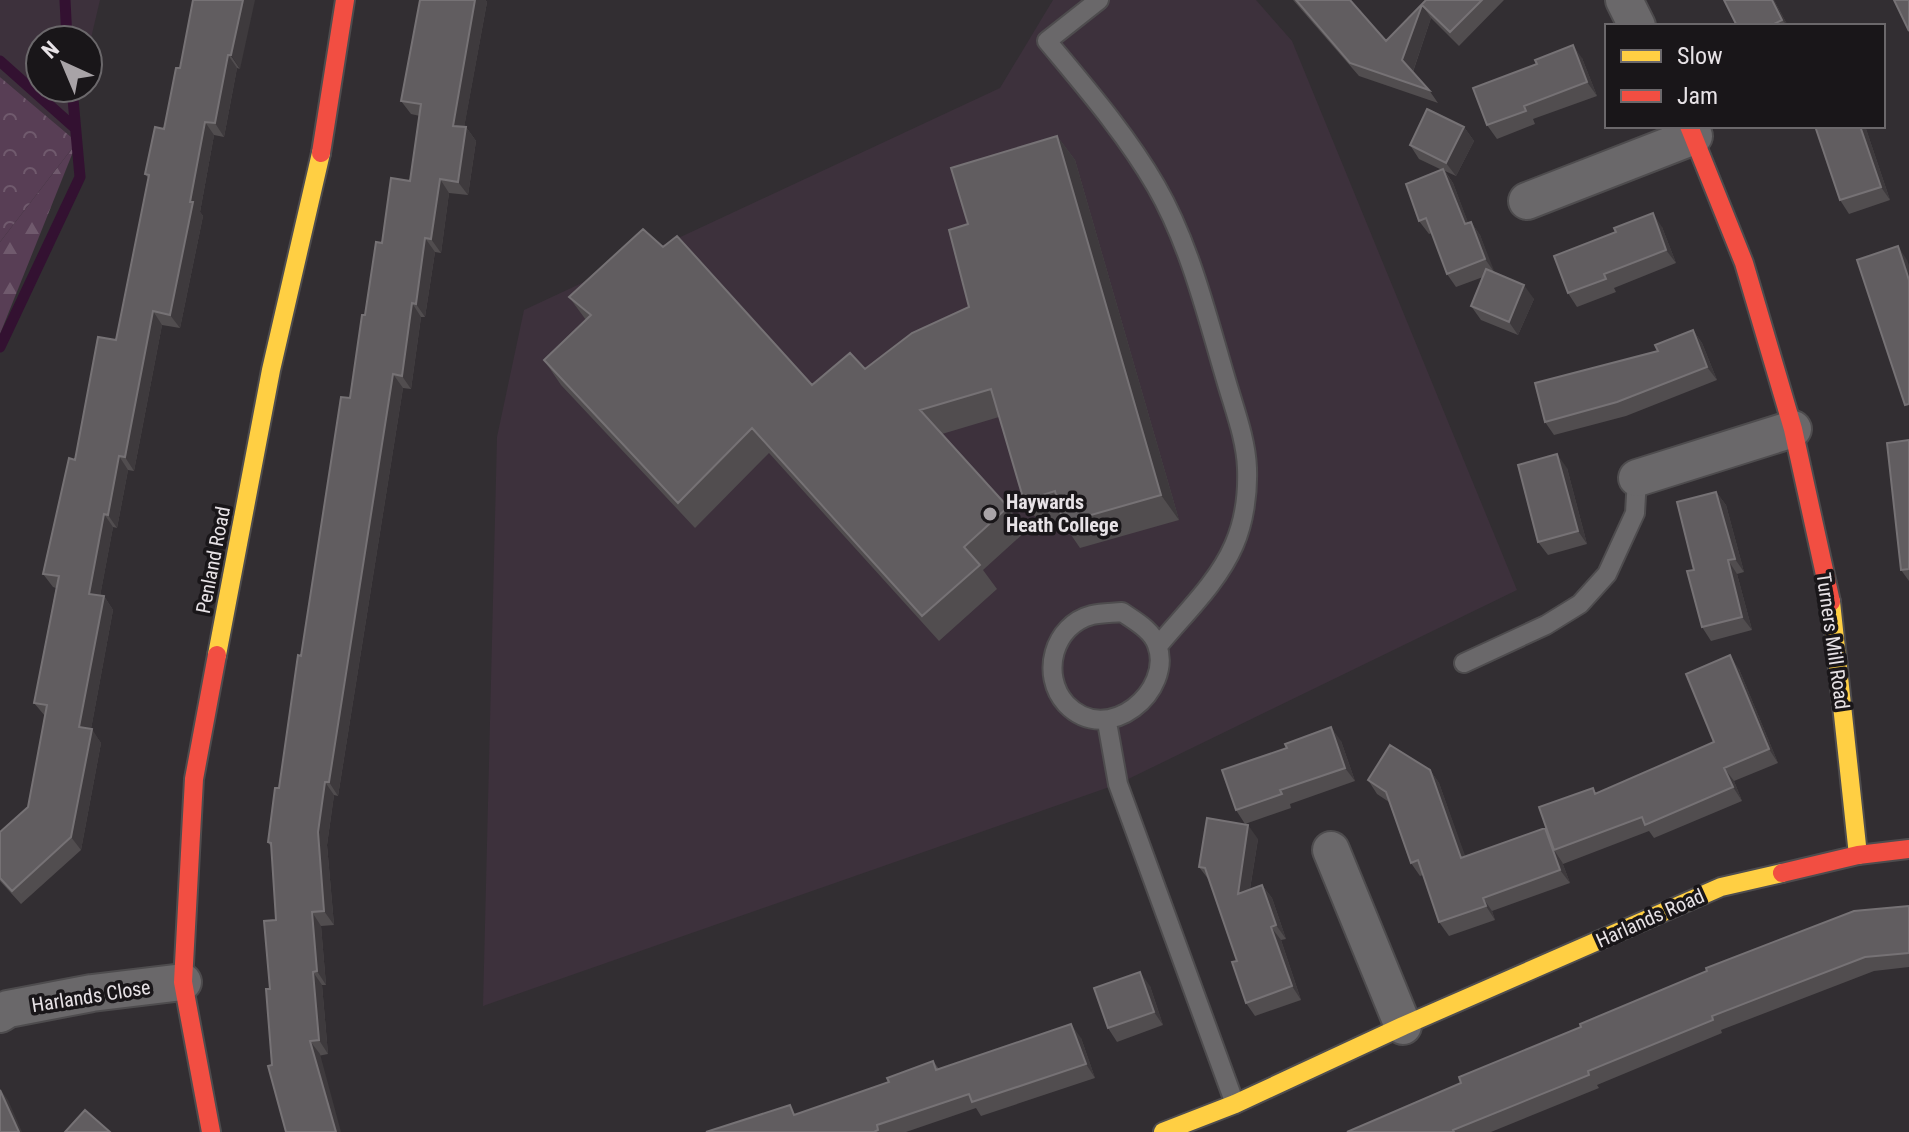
<svg xmlns="http://www.w3.org/2000/svg" width="1909" height="1132" viewBox="0 0 1909 1132" font-family="'Roboto Condensed',sans-serif">
	<defs>
		<pattern id="forest-firs" width="22" height="20" patternUnits="userSpaceOnUse" patternTransform="scale(2)"><rect width="22" height="20" fill="#583e55"/><path d="M5 1l3.5 6h-7zM16 11l3.5 6h-7z" fill="#705a6d"/></pattern>
		<pattern id="park-crowns" width="20" height="18" patternUnits="userSpaceOnUse" patternTransform="scale(2)"><rect width="20" height="18" fill="#583e55"/><path d="M2 6a3 3 0 1 1 6 0M12 15a3 3 0 1 1 6 0" fill="none" stroke="#705a6d"/></pattern>
	</defs>
	<rect width="100%" height="100%" fill="#322e32"/>
	<path fill="#3d313c" d="M0,0h100l-12,51v-11h-48v48h39l-5,25 3,29 -77,-65z
		M1053,0h203l36,41 225,549 -399,194 -635,222 14,-569 27,-127 476,-222z"/>
	<path fill="url(#forest-firs)" d="M77,142l-77,192v-92z"/>
	<path fill="url(#park-crowns)" d="M0,77l77,65 -77,100z"/>
	<g fill="none" stroke-linecap="round" stroke-linejoin="round">
		<path stroke="#331131" stroke-width="11" d="M65,0l2,40
			M0,61l75,67
			M0,347l80,-170 -8,-89"/>
		<g stroke="#4e4c4e" stroke-width="22">
			<path id="lane" d="M1099,0l-52,41c39,47 79,93 109,145 34,59 51,130 70,194 8,28 20,59 21,88 1,25 -3,54 -13,77 -17,39 -50,69 -76,101
				M1122,612c13,9 30,18 35,33 17,45 -49,103 -91,59 -26,-29 -13,-79 26,-89 9,-2 20,-2 30,-3z
				M1464,663l82,-38 34,-21 27,-30 28,-61 2,-35
				M1107,722l11,62 117,320"/>
		</g>
		<g stroke="#4e4c4e" stroke-width="40">
			<path id="street" d="M1624,0l13,26
				M1527,201l167,-65
				M1637,478l156,-49
				M1331,850l72,176
				M0,1014l8,-5 84,-16 91,-11"/>
		</g>
		<g stroke="#4e4c4e" stroke-width="22">
			<path id="slow" d="M1831,602l27,253
				M217,655l54,-285 50,-217
				M1163,1132l72,-28 168,-78 318,-139 61,-14"/>
		</g>
		<g stroke="#4e4c4e" stroke-width="22">
			<path id="jam" d="M1689,126l55,137 49,166 38,173
				M321,153l24,-153
				M1782,873l76,-18 51,-6
				M211,1132l-28,-150 11,-203 23,-124"/>
		</g>
		<use href="#lane" stroke="#6a686a" stroke-width="18"/>
		<use href="#street" stroke="#6a686a" stroke-width="36"/>
		<use href="#slow" stroke="#ffcf43" stroke-width="18"/>
		<use href="#jam" stroke="#f24e42" stroke-width="18"/>
	</g>
	<path fill="#514d4f" d="M193,0l47,69 -3,-1 -13,69 -10,-2 -14,77 3,4 -23,112 -18,-3 -28,146 -6,-1 -11,58 -4,-1 -13,69h4l9,14 -22,119 10,14 -20,107 -60,54 -21,-23v-49l28,-25 17,-91 -11,-13 22,-115 -3,-1 -10,-13 32,-114 41,-120 32,-162 -3,-4 19,-45 16,-61z
		M420,0h65l2,2 -23,125h2l10,14 -8,54 -19,-2 -8,60 -6,-1 -10,65h-4l-10,72 -8,-1 -65,408 -4,-1 -7,50 7,80 -13,1 5,59h-4l6,69 -56,11 -2,-76 6,-69 -5,-73 -3,-5 11,-54 22,-132 64,-341 17,-72 28,-62 10,-65 -9,-2 -10,-13z
		M1293,0h57l36,41 40,-41h78l-45,46 -28,-28 -18,54 16,18 9,13 -79,-27z
		M1724,0h50l14,26h-51z
		M1582,58l15,38 -64,23 2,5 -38,15 -10,-14z
		M1865,126l25,74 -41,14 -9,-14z
		M1464,127l10,14 -18,35 -11,-5 8,12 15,40 3,-1 9,13 14,38 40,26 -16,36 -37,-15 -10,-14 12,-29 -27,10 -9,-13 -15,-41 -3,1 -10,-13 23,-51 -23,-11 -9,-14z
		M1057,136l18,24 104,360 -99,28 -17,-25 -1,-4 -21,6 -17,-24 -25,-84 -57,17 66,73 17,25 -42,38 14,19 -58,52 -170,-188 -74,75 -134,-143 -17,-25 42,-40 -17,-23 243,88 53,-16 104,-62 -1,-83z
		M1662,227l14,36 -62,25 2,4 -39,15 -9,-14z
		M1693,330l9,13 15,37 -91,36 -72,19 -9,-13z
		M1909,440v141l-8,-11z
		M1567,468l20,76 -39,11 -10,-13z
		M1716,492l10,13 18,67 -7,2 15,56 -41,11 -9,-14 -8,-57z
		M1739,669l39,94 -44,18 8,20 -88,37 -5,-7 -86,33 -1,-2 8,21 -78,28 3,9 -46,16 -10,-14 -16,-47 -3,1 -9,-13 -22,-61 -12,-8 -9,-14 62,-10 9,13 26,74 80,-29 52,-35 117,-51z
		M1341,741l14,40 -65,23 1,4 -46,16 -9,-14z
		M1258,839l-8,50 12,-4 10,13 14,41 -5,1 20,60 -46,16 -9,-13 -9,-42 -28,-81 -10,-13z
		M1909,906v61l-35,4 -153,59 1,3 -125,52 2,3 -108,44h-144z
		M1150,986l13,39 -46,17 -9,-14z
		M1081,1038l14,40 -114,38 -5,-8 -70,24h-200l91,-18 92,-32 44,-21 6,8z"/>
	<path fill="#3e3a3d" d="M243,0h12l-15,69 -9,-14z
		M475,0h10l2,2 -25,137 -9,-13z
		M1772,0h2l14,26 -6,-6z
		M1422,5l9,13 -19,56 -10,-14z
		M1573,45l9,13 15,38 -10,-14z
		M228,55l9,13 -13,69 -9,-14z
		M205,122l9,13 -14,77 3,4 -23,112 -10,-13z
		M1860,126h5l25,74 -9,-13z
		M466,127l10,14 -8,54 -10,-13z
		M1464,127l10,14 -18,35 -10,-13z
		M1057,136l18,24 104,360 -18,-25z
		M1443,169l10,14 21,55 -9,-14z
		M440,179l9,14 -8,60 -10,-14z
		M1653,213l9,14 14,36 -10,-13z
		M1471,222l9,13 15,38 -10,-14z
		M425,238l10,14 -10,65 -9,-13z
		M1898,246l9,14 2,5v15z
		M1524,285l10,14 -16,36 -9,-13z
		M412,303l9,14 -10,72 -9,-13z
		M153,311l9,14 -28,146 -9,-14z
		M1693,330l9,13 15,37 -10,-13z
		M393,374l10,14 -65,408 -9,-14z
		M1557,454l10,14 20,76 -9,-13z
		M119,456l9,14 -11,58 -9,-13z
		M1716,492l10,13 18,67 -9,-13z
		M104,514l9,13 -15,80 -9,-13z
		M1728,560l9,14 15,56 -10,-13z
		M104,596l9,14 -24,130 -10,-13z
		M1730,655l9,14 39,94 -9,-14z
		M1331,727l10,14 14,40 -10,-13z
		M92,729l9,14 -20,107 -10,-13z
		M1724,768l10,13 8,20 -9,-14z
		M1430,770l9,13 32,89 -10,-14z
		M325,782l9,13 -7,50 7,80 -10,-14 -6,-79z
		M1248,825l10,14 -11,68 -9,-13z
		M1545,828l9,22 8,12 8,21 -10,-13z
		M1262,885l10,13 14,41 -10,-14z
		M1483,898l9,13 3,9 -9,-14z
		M312,912l9,14 5,59 -9,-14z
		M1271,927l10,13 20,60 -9,-14z
		M313,972l9,13 6,69 -9,-14z
		M1140,972l10,14 13,39 -9,-13z
		M1071,1024l10,14 14,40 -9,-14z
		M310,1041l10,13 21,78h-5z
		M0,1089l8,11 14,32h-3z"/>
	<path fill="#615d60" stroke="#767275" stroke-width="2" d="M193,0h50l-12,55h-3l-13,68 -10,-1 -15,80h3l-23,113 -17,-4 -28,146 -6,-1 -11,59 -4,-1 -15,80 15,2 -25,131 13,2 -21,108 -59,54 -12,-13v-46l28,-25 19,-102 -13,-2 25,-127 -16,-2 26,-116 6,2 23,-123 18,3 33,-165 -4,-1 10,-47 9,2 12,-61h4z
		M420,0h55l-22,126 13,1 -8,55 -18,-3 -9,60 -6,-1 -9,66 -4,-1 -10,73 -9,-2 -64,408h-4l-7,50 6,79 -12,1 5,59 -4,1 6,68 -9,1 26,91h-50l-18,-66 4,-1 -6,-76h4l-6,-68 12,-1 -5,-77 -3,-1 7,-54h4l19,-133 3,1 40,-259 9,1 12,-83h3l11,-73 6,1 9,-65 19,3 11,-77 -20,-3z
		M1296,0h54l36,41 40,-41h56l-32,32 -28,-27 -20,55 27,30 -79,-27z
		M1724,0h48l10,20 -12,6h-33z
		M1894,0h15v31z
		M1573,45l14,37 -63,24 2,5 -39,14 -14,-37 64,-24 -2,-4z
		M1427,109l37,18 -18,36 -36,-18z
		M1815,126h45l21,61 -41,13z
		M1057,136l104,359 -98,28 -8,-32 -31,10 -33,-112 -71,21 88,97 -44,40 16,18 -58,51 -170,-188 -74,75 -134,-143 47,-45 -22,-18 74,-68 20,18 14,-11 135,149 38,-32 15,16 47,-36 57,-26 -20,-77 19,-6 -17,-56z
		M1443,169l22,55 6,-2 14,37 -38,15 -21,-56 -7,3 -13,-37z
		M1653,213l13,37 -62,24 2,5 -38,14 -14,-37 62,-24 -2,-4z
		M1898,246l11,34v124l-4,1 -48,-145z
		M1486,269l38,16 -15,37 -38,-16z
		M1693,330l14,37 -90,35 -72,20 -10,-39 123,-32 -3,-6z
		M1909,440v129l-8,1 -14,-127z
		M1557,454l21,77 -40,11 -20,-77z
		M1716,492l19,67 -7,1 14,57 -40,10 -15,-56 7,-1 -17,-68z
		M1730,655l39,94 -45,19 9,19 -88,38 -3,-8 -88,33 -15,-43 54,-19 2,6 119,-52 -28,-68z
		M1331,727l14,41 -65,22 2,4 -46,16 -14,-40 65,-22 -2,-4z
		M1390,745l40,25 31,88 84,-30 15,42 -77,28 3,8 -47,16 -21,-62 -7,3 -25,-71 -18,-12z
		M1207,818l41,7 -10,69 24,-9 14,40 -5,2 21,59 -46,17 -14,-41 5,-1 -32,-93 -6,-1z
		M1909,906v47l-44,4 -153,59 1,4 -125,51 1,4 -136,55 1,2h-107l114,-49 -2,-6 122,-50 -1,-3 127,-53 -1,-3 148,-57z
		M1140,972l14,40 -46,16 -14,-40z
		M1071,1024l15,40 -114,38 -3,-8 -92,31 1,5 -4,2h-168l84,-27 4,10 95,-33 -2,-4 46,-17 3,9z
		M0,1090l19,42h-19z
		M85,1110l25,22h-45z"/>
	<circle fill="#a8a3a7" stroke="#191619" stroke-width="3" cx="990" cy="514" r="8"/>
	<g text-anchor="middle" dominant-baseline="central" stroke-width="7" stroke-linejoin="round" paint-order="stroke">
		<g font-size="20" font-weight="bold" fill="#e7e2e6" stroke="#191619" text-anchor="start">
			<text x="1006" y="502">Haywards<tspan x="1006" dy="23">Heath College</tspan></text>
		</g>
		<g font-size="20" fill="#e7e2e6" stroke="#191619">
			<text transform="translate(213 560) rotate(-79)">Penland Road</text>
			<text transform="translate(1833 641) rotate(82)">Turners Mill Road</text>
			<text transform="translate(1650 918) rotate(-24)">Harlands Road</text>
			<text transform="translate(91 996) rotate(-9)">Harlands Close</text>
		</g>
	</g>
	<rect x="1605" y="24" width="280" height="104" fill="#191619" stroke="#6b686b" stroke-width="2"/>
	<rect x="1621" y="50" width="40" height="12" fill="#ffcf43" stroke="#6b686b" stroke-width="2"/>
	<text x="1677" y="64" font-size="24" fill="#e7e2e6">Slow</text>
	<rect x="1621" y="90" width="40" height="12" fill="#f24e42" stroke="#6b686b" stroke-width="2"/>
	<text x="1677" y="104" font-size="24" fill="#e7e2e6">Jam</text>
	<g transform="translate(64 64) rotate(316)"><circle r="38" fill="#191619" stroke="#6b686b" stroke-width="2"/>
	<path d="M0-6L14 30L0 20L-14 30Z" fill="#a8a3a7"/>
	<text y="-12" font-size="22" font-weight="bold" text-anchor="middle" fill="#e7e2e6">N</text>
	</g>
</svg>
